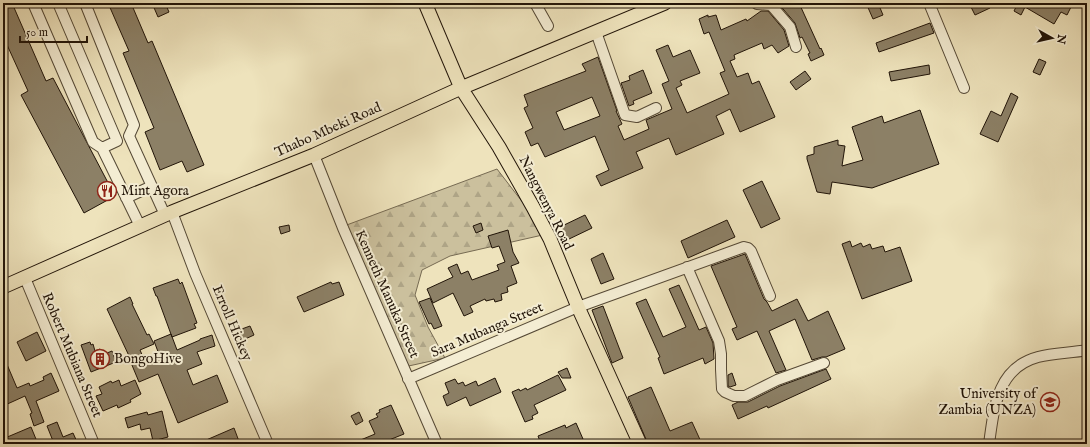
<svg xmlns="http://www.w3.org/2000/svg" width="1090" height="447" viewBox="0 0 1090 447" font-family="'IM FELL English',serif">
	<defs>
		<pattern id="forest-firs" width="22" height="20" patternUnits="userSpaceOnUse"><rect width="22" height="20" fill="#cbc09d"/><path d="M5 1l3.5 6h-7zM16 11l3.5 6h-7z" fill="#aea486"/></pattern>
	</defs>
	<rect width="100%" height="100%" fill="#eee3bc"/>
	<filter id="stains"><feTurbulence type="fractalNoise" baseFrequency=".005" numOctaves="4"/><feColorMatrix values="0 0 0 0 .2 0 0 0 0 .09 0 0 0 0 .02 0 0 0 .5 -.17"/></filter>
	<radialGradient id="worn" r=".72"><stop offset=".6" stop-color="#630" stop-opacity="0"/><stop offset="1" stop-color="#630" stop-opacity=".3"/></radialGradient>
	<path fill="url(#forest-firs)" stroke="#766a52" d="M497,169l50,65 -97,22 -28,14 -7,25 13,32 17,31 -41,9 -60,-141z"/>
	<path fill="#8c8066" stroke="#211408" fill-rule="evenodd" d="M3,3h9l34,78 7,-3 62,118 -31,17 -63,-118 7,-4 -25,-55z
		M108,3h23l17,40 4,-2 52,124 -17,7 -5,-11 -22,9 -15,-38 9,-4 -31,-75 6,-2z
		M152,3h13l4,9 -11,5z
		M778,3h21l21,46 1,-1 3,7 -13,6 -3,-7 2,-1 -8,-16 -2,1 -5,-15z
		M866,3h12l5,12 -10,4z
		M969,3h18l3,5 -15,7z
		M1018,3h55l-6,12 -6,-3 -7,12 -29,-17 -4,8 -7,-4z
		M761,11h7l16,19 5,16 -11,7 -6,-8 -8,4 -2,-6 -28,12 1,4 -5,2 7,16 11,-4 4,11 7,-3 16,36 -35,15 -10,-23 -14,7 8,18 -48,21 -7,-17 -33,14 7,16 -42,18 -5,-10 13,-6 -14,-34 -50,21 -7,-14 -7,3 -6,-14 8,-4 -9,-20 4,-2 -4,-11 62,-24 -4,-7 16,-7 19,54h-1l6,13 -4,2 6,14 25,-11 -3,-9 26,-11 -10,-25 7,-3 -13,-31 12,-5 5,12 17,-7 10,23 -20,8 2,4 -6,3 11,25 42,-19 -9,-21 5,-2 -16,-39 -5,2 -5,-15 9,-4v2l8,-2 5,15 25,-11 1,2zM592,97l8,19 -36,14 -8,-18z
		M930,23l4,10 -55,19 -3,-9z
		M1039,59l7,3 -6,13 -7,-3z
		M929,65l1,9 -39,7 -2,-9z
		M643,70l9,23 -19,8 1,3 -5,2 -8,-23 9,-3 -1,-4z
		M805,71l6,8 -15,11 -6,-8z
		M1011,93l7,4 -20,45 -18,-8 11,-23 10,5z
		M920,110l19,54 -67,24 -40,-6 -2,12 -13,-2 -10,-33v-3l7,-2v-7l24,-7v5l7,1 -3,20 21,-6 -11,-33 30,-11 2,7z
		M762,181l18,38 -19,9 -18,-38z
		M585,215l7,13 -25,12 -7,-13z
		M727,220l8,17 -47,21 -7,-17z
		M481,223l2,7 -7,3 -3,-7z
		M289,225l1,6 -9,3 -2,-7z
		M508,230l5,22 6,11 -8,3 6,17 -10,4 1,5 -7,2 1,6 -7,2 -1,-3 -8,2 -1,-2 -15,7 3,6 -9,4 -11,-23 -20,10 -6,-14 26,-12 -5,-9 9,-4 4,10 7,-3 4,9 27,-10 -2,-5 8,-3 -6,-16 -7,2 -4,-12z
		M850,241l2,6 9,-4 2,4 7,-3 2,5 11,-3 2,6 15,-5 12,34 -50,18 -20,-55z
		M603,253l11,26 -13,5 -10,-25z
		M745,254l19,45 3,3 5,9 25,-12 11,22 20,-10 17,38 -19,8h-4l-10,3 -17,-41 -26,12 17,39 -10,3 -19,-42 -20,9 -5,-11 5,-2 -26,-61z
		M178,279l2,5 2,-2 15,41 -3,1 2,4 -24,9 -15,-41h-1l-3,-8z
		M331,282l1,2 7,-2 5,13 -40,17 -7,-15z
		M679,285l20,45 7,-3 7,16 1,16 -9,5 -2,-6 -39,16 -6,-16 2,-1 -24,-54 10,-4 17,38 23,-10 -17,-38z
		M130,297l3,7h-1l15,31 2,-1 5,10 -14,6 6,14 14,-7 -6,-16 17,-7 6,16 23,-10v-1l12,-4 3,11 -18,6 5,12 -15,6 6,15 24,-10 11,27 -50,21 -20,-49 -19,8 -10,-24h1l-23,-49z
		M430,298l12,28 -8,3 -3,-6 -2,1 -10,-22z
		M603,306l20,52 -11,5 -20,-53z
		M250,326l4,9 -11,5 -4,-10z
		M37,332l9,19 -20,10 -9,-19z
		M90,342l1,3 2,-1 2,7 5,-2 2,6 10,-4 4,11 -25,10 -10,-27z
		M3,355l14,33 12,-5 1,3 14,-6 -1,-3 8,-4 8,18 -23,10 8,21 -10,4 -4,-12 2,-1 -7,-17 -22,10z
		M567,368l4,10h-9l-4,-6z
		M826,369l5,10 -63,29 -1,-2 -29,13 -6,-14 6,-3h10l32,-16z
		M732,373l4,12 -6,2 -2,-1v-11z
		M558,375l8,15 -32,15 4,8 -6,3 1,3 -8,3 -13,-30 7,-3 1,2 6,-3 1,2z
		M495,378l6,14 -31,14 -4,-9 -19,9 -4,-10 6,-3 -4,-10 10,-4 3,5 5,-2 2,4 11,-5 2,5z
		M119,380l2,6 14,-6 6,14 -11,6 1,2 -13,6 -1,-3 -14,6 -7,-15 6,-2 -3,-7 12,-6 1,2z
		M651,387l19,44 22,-9 10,22h-54l-20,-47z
		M391,405l13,29 -15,6 1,2 -3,2h-36l24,-10 -6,-13 9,-4 -2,-3 4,-2 -1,-2z
		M162,411l6,26 -15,4 -3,-13 -9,2 -1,-6 -12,4 -3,-10 22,-6 1,3z
		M359,412l4,9 -7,4 -5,-9z
		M57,422l6,15 10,-4 5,11h-32l7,-3 -6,-15z
		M576,423l7,16 -13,5h-29l-3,-8 27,-11 1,3z
		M31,427l7,17h-31l-2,-6z
		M234,428l6,16h-43z"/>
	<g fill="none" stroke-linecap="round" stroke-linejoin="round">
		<g stroke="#544835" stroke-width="12">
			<path id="minor" d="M33,3l60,139 9,6 38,78
				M58,3l59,138 -15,7
				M85,3l49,122 -5,11 36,79
				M535,3l13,23
				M756,3l1,1 14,1 19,22 6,20
				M929,3l35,85
				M596,32l29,83 12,2 19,-9
				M314,155l29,73 94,216
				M126,198l26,-12
				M172,212l23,61 73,171
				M687,267l32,74 2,13v15l1,20 3,3 9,4h11l32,-16 47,-17
				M25,278l69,166
				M408,379l170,-72 166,-60 4,1 3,3 19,45
				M989,444c5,-36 8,-76 49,-87 16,-4 33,-4 49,-7"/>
		</g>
		<g stroke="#211408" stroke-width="15">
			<path id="major" d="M425,3l36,85 38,59 34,60 17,32 28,68 62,137
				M3,287l169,-75 142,-57 147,-67 204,-85"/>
		</g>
		<use href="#minor" stroke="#f4edd3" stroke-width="10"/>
		<use href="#major" stroke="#eee3bc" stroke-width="13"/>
	</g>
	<defs>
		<g id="restaurant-ring" transform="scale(1)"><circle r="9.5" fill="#f4edd3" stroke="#8f2418" stroke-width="1.5"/><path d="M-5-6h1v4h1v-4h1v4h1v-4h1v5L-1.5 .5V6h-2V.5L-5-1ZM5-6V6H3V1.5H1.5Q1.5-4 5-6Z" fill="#8f2418"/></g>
		<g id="building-ring" transform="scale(1)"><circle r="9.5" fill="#f4edd3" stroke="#8f2418" stroke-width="1.5"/><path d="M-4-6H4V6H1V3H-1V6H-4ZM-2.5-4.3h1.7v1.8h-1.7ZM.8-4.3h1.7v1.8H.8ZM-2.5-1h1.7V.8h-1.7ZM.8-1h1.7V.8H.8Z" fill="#8f2418"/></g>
		<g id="university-ring" transform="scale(1)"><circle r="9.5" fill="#f4edd3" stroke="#8f2418" stroke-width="1.5"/><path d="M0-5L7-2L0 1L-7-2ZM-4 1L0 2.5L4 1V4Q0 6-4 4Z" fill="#8f2418"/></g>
	</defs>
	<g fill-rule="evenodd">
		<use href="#restaurant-ring" x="107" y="191"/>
		<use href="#building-ring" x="100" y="359"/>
		<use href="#university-ring" x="1050" y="402"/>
	</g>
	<g text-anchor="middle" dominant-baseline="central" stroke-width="4" stroke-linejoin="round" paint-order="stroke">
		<g font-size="14" fill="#211408" stroke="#f4edd3">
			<text transform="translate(328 130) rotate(-24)">Thabo Mbeki Road</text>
			<text transform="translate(546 203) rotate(63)">Nangwenya Road</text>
			<text transform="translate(387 294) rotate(66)">Kenneth Manuka Street</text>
			<text transform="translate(232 323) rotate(67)">Erroll Hickey</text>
			<text transform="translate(487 330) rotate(-23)">Sara Mubanga Street</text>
			<text transform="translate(72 355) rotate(67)">Robert Mubiana Street</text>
		</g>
		<g font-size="14" fill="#211408" stroke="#f4edd3" text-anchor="start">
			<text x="121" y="191">Mint Agora</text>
			<text x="114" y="359">BongoHive</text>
			<text x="1036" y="394" text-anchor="end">University of<tspan x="1036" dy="16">Zambia (UNZA)</tspan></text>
		</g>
	</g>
	<rect width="1090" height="447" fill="none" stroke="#eee3bc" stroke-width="16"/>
	<rect x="4" y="4" width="1082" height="439" fill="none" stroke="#211408" stroke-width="2"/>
	<rect x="8" y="8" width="1074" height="431" fill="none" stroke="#211408"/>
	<g transform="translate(1052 38) rotate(98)" stroke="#f4edd3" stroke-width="3" paint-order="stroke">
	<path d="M0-3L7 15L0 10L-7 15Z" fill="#211408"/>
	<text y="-6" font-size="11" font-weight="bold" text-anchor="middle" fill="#211408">N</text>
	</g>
	<path d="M20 36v6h67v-6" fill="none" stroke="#211408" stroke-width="2"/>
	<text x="26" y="36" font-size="12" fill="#211408" stroke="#f4edd3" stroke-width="3" paint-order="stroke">50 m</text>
	<rect width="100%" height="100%" filter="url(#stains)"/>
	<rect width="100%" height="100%" fill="url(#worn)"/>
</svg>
